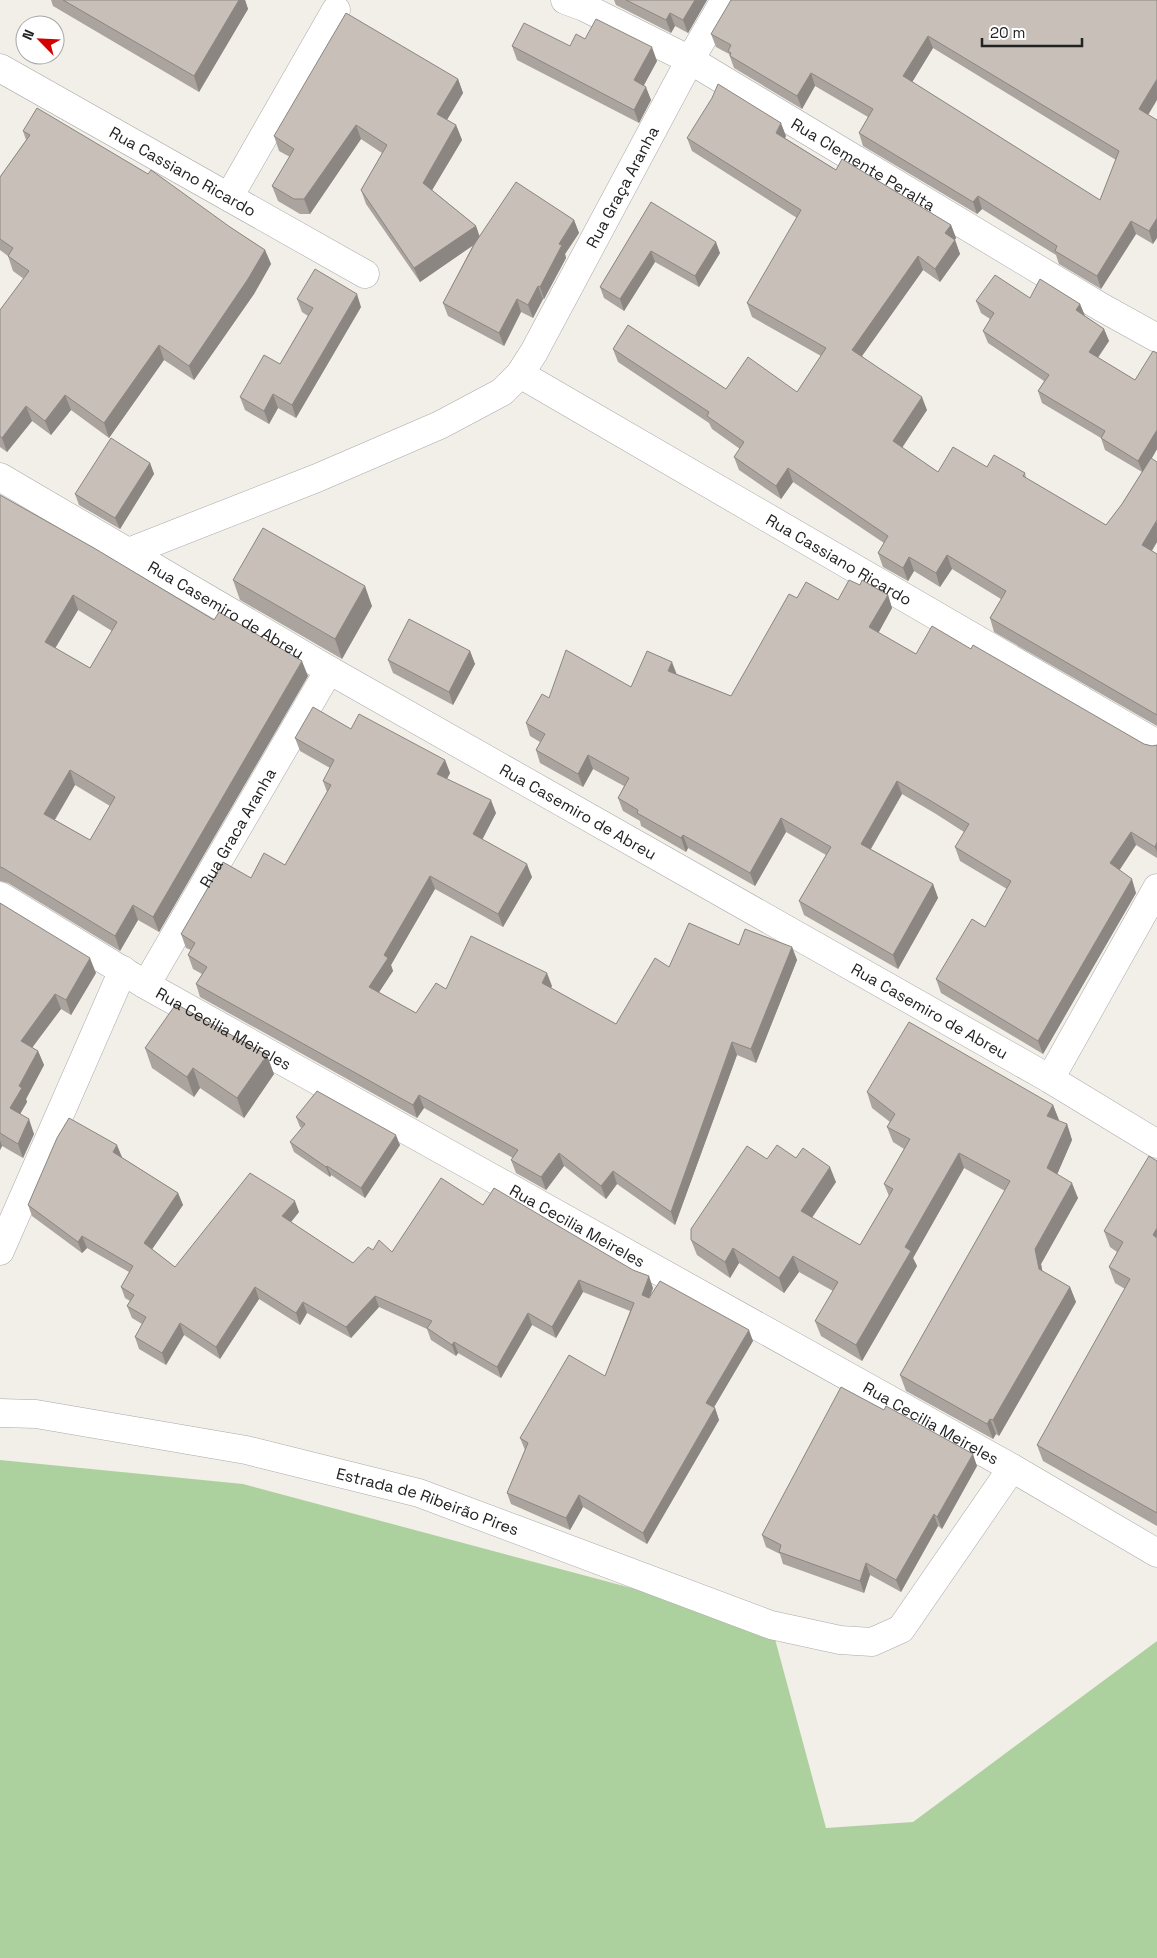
<svg xmlns="http://www.w3.org/2000/svg" width="1157" height="1958" viewBox="0 0 1157 1958" font-family="'Space Grotesk',sans-serif">
	<rect width="100%" height="100%" fill="#f2efe9"/>
	<path fill="#add19e" d="M0,1460l243,24 437,117 95,38 51,189 87,-6 244,-181v317h-1157z"/>
	<g fill="none" stroke-linecap="round" stroke-linejoin="round">
		<g stroke="#a9a9a9" stroke-width="29">
			<g id="minor">
				<path id="s1" d="M565,0l19,7 106,53 411,247 56,31"/>
				<path id="s2" d="M0,68l365,206"/>
				<path d="M229,197l107,-187"/>
				<path id="s3" d="M520,374l637,370"/>
				<path id="s4" d="M0,477l329,193 721,409 107,65"/>
				<path id="s5" d="M126,553l191,-75 123,-53 62,-33 18,-18 14,-22 156,-292 35,-60"/>
				<path id="s6" d="M0,896l146,89 866,483 145,85"/>
				<path id="s7" d="M146,985l183,-315"/>
				<path d="M1050,1079l107,-191"/>
				<path d="M0,1251l123,-281"/>
				<path id="s8" d="M0,1413l36,1 210,36 173,43 352,132 69,15 32,2 29,-13 111,-161"/>
			</g>
		</g>
		<use href="#minor" stroke="#fff" stroke-width="28"/>
	</g>
	<path fill="#aba49e" fill-rule="evenodd" d="M51,0h194l3,9 -49,83 -146,-86z
		M614,0h93l-19,33 -13,-7 -4,7 -55,-28z
		M1157,0l-9,114 5,130 -17,-10 -35,55 -42,-25 -3,-9 -74,-46 -5,5 -114,-68 -4,-13 9,-16 -53,-31 -13,23 -68,-41 -5,-14 -13,-7 -5,-13zM933,48l183,112 -16,40 -188,-118z
		M585,39l72,22 -13,24 7,15 -12,23 -122,-63 -5,-14h58z
		M458,79l5,14 -16,27 9,5 6,15 -30,50 44,36 3,10 95,-16 5,13 -14,21 1,4 -22,41h-1l-10,19 -12,-6 -17,34 -56,-30 -5,-13 30,-58 -53,37 -54,-78 -5,-14 21,-37 -21,-14 -51,75h-10l-22,-13 -6,-15 18,-29 -11,-6 -5,-15z
		M23,131l207,96 35,23 6,14 -17,30 -60,86 -30,-20 -55,78 -38,-28 -20,25 -19,-14 -25,31 -7,-5v-137l24,-31 -11,-8 -5,-15 -8,-6v-73l26,-37z
		M786,136l-1,2 51,32 115,55 5,13 -1,2 5,14 -20,28 -17,-12 -61,86 65,54 -25,38 36,24 49,-5 38,6 1,5 80,47 16,-21 20,-32 -37,-22 -4,-12 -59,-35 -4,-12 6,-10 -56,-38 -5,-12 7,-12 -9,-6 -5,-12 54,-3 50,6 5,12 19,13 5,12 -11,17 37,22 22,-27v96l-5,9 5,84 -5,9 5,3v172l-163,-94 -4,-14 11,-19 -49,-30 -12,18 -26,-16 -6,10 -25,-14 -5,-14 6,-10 -91,-61 -12,17 -42,-29 -5,-13 6,-8 -28,-20 -3,-6 -91,-61 -5,-13 113,40 71,3 24,-36 -69,-39 -5,-14 50,-85 -105,-67 -5,-13z
		M651,202l69,51 -21,34 -44,-25 -31,49 -20,-13 -4,-11z
		M297,299l64,8 -65,111 -18,-10 -9,16 -24,-14 -5,-13 40,-33 28,-48 -6,-4z
		M150,463l4,11 -34,55 -41,-24 -4,-11z
		M0,495l308,181 -149,256 -21,-12 -18,31 -112,-68 -8,-2zM78,610l34,21 -22,37 -35,-20zM75,785l35,21 -20,34 -35,-20z
		M233,580l139,26 -30,53 -102,-59z
		M860,585l28,10 4,13 -14,25 38,21 55,-5 173,95 8,2 5,-1v113l-21,-13 -17,25 17,23 -93,161 -102,-61 -5,-14 49,-52 22,-38 -47,-28 -5,-14 9,-15 -28,-18 -34,-20 -31,55 62,35 5,14 -40,71 -94,-54 -5,-14 27,-46 -40,-23 -31,54 -67,-38 -2,4 -45,-26 -1,-5 -17,-10 -5,-13 6,-12 -31,-17 -10,18 -43,-24 -4,-13 4,-8 -10,-6 -4,-13 23,-25 82,-11 46,-13 54,22 66,-98 41,2z
		M470,651l5,13 -22,41 -60,-32 -5,-13z
		M351,729l94,31 5,13 -3,6 49,34 -14,26 50,38 -29,50 -68,-38 -44,76 2,6 -14,21 37,21 30,-24 106,-3 -1,2 65,36 53,-57 70,-22 53,2 5,13 -41,103 -19,-8 -62,170 -58,-41 -11,15 -42,-33 -18,24 -30,-17 -5,-13 2,-2 -89,-50 -7,10 -217,-121 -4,-13 6,-10 -9,-5 -5,-14 3,-5 -5,-2 -5,-14 70,-56 34,-13 42,-73 -4,-11 7,-13 -30,-17 -5,-13z
		M0,903l96,70 -25,42 -10,-6 -29,38 6,4 6,14 -18,34 1,3 -7,12 14,20 -11,24 -21,-12 -2,4z
		M145,1048l129,26 -30,44 -44,-30 -6,9 -42,-29z
		M867,1092l186,13 6,16 8,3 5,16 -15,34 21,24 -37,66 1,7 28,16 6,15 -77,134 -3,-2 -3,5 -87,-48 -6,-16 105,-184 -41,-23 -51,90 4,8 -55,95 -41,-25 -6,-15 18,-30 -34,-19 -15,21 -45,-30 -9,15 -33,-23 -6,-15 76,-81 29,-1 40,24 -24,36 48,27 29,-49 -5,-12 20,-35 -11,-7 -6,-15 3,-5 -18,-14z
		M296,1117l104,28 -35,53 -34,-23 -1,2 -36,-25 -4,-10 12,-14 -2,-1z
		M121,1157l57,36 5,12 -31,44 23,18 124,-55 -8,10 62,41 20,-13 19,2 91,-47 170,83 -3,9 103,44 -39,66 1,1 4,12 -72,124 -64,-37 -13,23 -59,-26 -4,-11 18,-43 -5,-12 85,-62 25,-65 -47,-19 -27,46 -24,-13 -31,53 -43,-25 -2,3 -25,-16 -4,-11 -48,-22 -28,31 -44,-25 -7,12 -41,-26 -39,60 -36,-24 -18,30 -27,-16 -4,-12 7,-13 -10,-6 -5,-12 3,-5 -5,-3 -4,-11 8,-15 -42,-24 -5,5 -50,-37 -4,-11z
		M1157,1161v365l-114,-65 -6,-16 88,-156 -10,-6 -6,-16 8,-15 -7,-5 -6,-16z
		M977,1466l-35,63 -4,-3 -37,66 -31,-17 -6,18 -81,-29 -3,-10 -14,-7 -4,-12z"/>
	<path fill="#8b8681" d="M239,0h6l3,9 -49,83 -5,-16z
		M695,0h12l-19,33 -5,-13z
		M670,13l5,13 -4,7 -5,-13z
		M928,36l5,12 -25,41 -5,-13z
		M652,47l5,14 -18,33 -5,-14z
		M811,73l4,13 -13,23 -5,-13z
		M458,79l5,14 -21,35 -5,-14z
		M1157,79v21l-13,22 -5,-13z
		M646,87l5,13 -12,23 -5,-13z
		M781,123l5,13 -6,10 -4,-13z
		M356,125l5,14 -51,75 -6,-15z
		M456,125l6,15 -34,57 -5,-14z
		M978,196l4,13 -5,5 -4,-12z
		M1157,218v20l-4,6 -4,-13z
		M574,220l5,13 -14,21 1,4 -22,41 -4,-12 19,-43z
		M1131,221l5,13 -35,55 -4,-13z
		M951,225l5,13 -7,8 -4,-13z
		M476,226l5,14 -61,42 -6,-14z
		M955,240l5,14 -20,28 -5,-13z
		M716,242l4,11 -21,34 -4,-11z
		M265,250l6,14 -17,30 -60,86 -5,-14z
		M651,251l4,11 -31,49 -4,-12z
		M918,256l5,14 -66,93 -5,-13z
		M538,286l5,13 -10,19 -5,-13z
		M357,294l4,13 -65,111 -4,-13z
		M517,299l4,13 -17,34 -5,-13z
		M1080,304l5,12 -4,6 -5,-12z
		M1104,329l5,12 -16,23 -4,-12z
		M159,345l5,15 -55,78 -5,-15z
		M273,394l5,14 -9,16 -5,-13z
		M65,395l6,15 -20,25 -6,-14z
		M922,397l5,13 -30,45 -4,-14z
		M26,406l6,15 -25,31 -5,-14z
		M1157,430v19l-14,24 -5,-12z
		M150,463l4,11 -34,55 -5,-11z
		M788,468l5,14 -12,17 -5,-13z
		M1157,520v22l-10,16 -5,-13z
		M947,555l5,14 -12,18 -4,-14z
		M909,557l5,14 -6,10 -5,-13z
		M365,586l7,20 -30,53 -7,-20z
		M73,595l5,15 -28,47 -5,-15z
		M888,595l4,13 -18,33 -5,-14z
		M470,651l5,13 -22,41 -4,-13z
		M302,661l6,15 -149,256 -6,-15z
		M672,662l5,13 -9,-4z
		M588,755l5,14 -10,18 -5,-13z
		M445,760l5,13 -8,15 -5,-14z
		M70,770l5,15 -26,44 -5,-15z
		M897,781l5,13 -36,63 -5,-13z
		M491,800l5,13 -18,35 -5,-14z
		M781,818l5,14 -31,54 -5,-13z
		M1131,832l5,13 -21,32 -5,-14z
		M683,835l5,13 -2,4 -5,-14z
		M1157,842v11l-2,-6z
		M527,864l5,13 -29,50 -5,-13z
		M430,876l5,13 -44,76 2,6 -19,29 -5,-13 15,-32z
		M1132,879l4,14 -93,161 -5,-13z
		M933,884l5,14 -40,71 -5,-14z
		M133,905l5,15 -18,31 -5,-15z
		M792,947l5,13 -41,103 -5,-14z
		M90,958l6,15 -25,42 -5,-15z
		M547,973l5,13 -6,10 -4,-13z
		M55,994l6,15 -35,47 -5,-15z
		M732,1042l5,13 -62,170 -4,-13z
		M38,1051l6,14 -18,34 1,3 -12,21 -5,-15 9,-22z
		M267,1055l7,19 -30,44 -7,-20z
		M193,1068l7,20 -6,9 -7,-20z
		M419,1095l5,13 -7,10 -4,-13z
		M1053,1105l6,15 -6,11 -6,-15z
		M29,1119l5,15 -11,24 -5,-14z
		M1067,1124l5,16 -19,44 -6,-16z
		M396,1135l4,10 -35,53 -4,-10z
		M0,1140l2,6 -2,4z
		M117,1145l5,12 -4,7 -5,-12z
		M559,1153l5,13 -18,24 -5,-13z
		M959,1153l5,15 -51,90 4,8 -55,95 -6,-16 49,-98z
		M327,1166l4,9 -1,2 -4,-10z
		M830,1167l6,15 -30,44 -5,-15z
		M613,1171l4,13 -11,15 -5,-13z
		M1072,1183l6,15 -37,66 4,20 -6,-15 -4,-20z
		M178,1193l5,12 -35,50 -4,-12z
		M295,1201l4,11 -13,16 -4,-12z
		M1157,1228v18l-4,-11z
		M82,1236l5,12 -5,5 -4,-11z
		M733,1248l6,15 -9,15 -5,-16z
		M793,1256l6,16 -15,21 -5,-15z
		M649,1276l4,12 -7,19 -4,-12z
		M579,1280l4,12 -27,46 -4,-11z
		M255,1287l4,12 -39,60 -4,-12z
		M1070,1287l6,15 -77,134 -6,-16z
		M375,1296l4,11 -28,31 -5,-11z
		M303,1302l4,11 -7,12 -4,-12z
		M528,1313l4,12 -31,53 -4,-11z
		M180,1323l4,12 -18,30 -4,-12z
		M749,1330l4,11 -43,73 -4,-11z
		M454,1342l4,11 -2,3 -4,-11z
		M715,1408l4,12 -72,124 -4,-11z
		M990,1419l6,15 -3,5 -6,-15z
		M973,1454l4,12 -35,63 -5,-12z
		M579,1495l4,12 -13,23 -4,-12z
		M934,1514l4,12 -37,66 -5,-12z
		M866,1563l4,12 -6,18 -4,-12z"/>
	<path fill="#c7bfb8" stroke="#8b8681" fill-rule="evenodd" d="M63,0h176l-45,76z
		M626,0h69l-12,20 -13,-7 -4,7z
		M731,0h426v79l-18,30 18,11v98l-8,13 -18,-10 -34,55 -42,-25 2,-5 -79,-50 -5,6 -114,-69 14,-24 -62,-36 -14,23 -67,-40 1,-3 -3,-2 3,-6 -20,-11zM928,36l191,115 -19,49 -197,-124z
		M346,13l112,66 -21,35 19,11 -33,58 53,43 -62,42 -53,-78 26,-45 -31,-20 -52,74h-10l-22,-13 22,-37 -20,-13z
		M596,19l56,28 -18,33 12,7 -12,23 -122,-64 12,-23 46,23 6,-12 9,5z
		M718,84l63,39 -5,10 60,37 6,-11 109,66 -6,8 10,7 -20,29 -17,-13 -66,94 70,47 -29,44 45,31 15,-25 34,20 7,-12 31,18 -2,3 83,49 16,-21 29,-46 6,4v58l-15,25 15,9v161l-167,-97 16,-27 -59,-36 -11,18 -27,-16 -6,11 -25,-15 10,-17 -100,-68 -12,18 -42,-29 10,-15 -37,-26 2,-4 -96,-63 15,-24 98,64 22,-32 49,35 29,-44 -79,-45 54,-93 -114,-72 25,-40z
		M37,108l111,66 3,-4 79,57 35,23 -17,29 -59,87 -30,-21 -55,78 -39,-28 -20,26 -19,-15 -24,32 -2,-2v-126l29,-39 -21,-15 5,-8 -13,-9v-62l30,-42 -7,-4z
		M516,182l58,38 -15,24 3,1 -22,42 -2,-1 -10,19 -11,-6 -18,34 -56,-30 32,-60z
		M651,202l65,40 -21,34 -44,-25 -31,48 -20,-12z
		M315,269l42,25 -65,111 -19,-11 -9,17 -24,-14 24,-42 16,9 33,-56 -16,-9z
		M995,275l35,23 10,-19 40,25 -4,6 28,19 -15,23 46,28 18,-29 4,2v77l-19,31 -37,-23 4,-7 -67,-40 11,-16 -66,-44 11,-18 -18,-12z
		M111,438l39,25 -35,55 -40,-24z
		M0,495l94,53 120,72 5,-8 83,49 -149,256 -20,-12 -18,31 -112,-68 -3,-1zM73,595l44,27 -27,46 -45,-26zM70,770l45,27 -25,43 -46,-26z
		M263,528l102,58 -30,53 -102,-59z
		M849,580l11,5 2,-5 26,15 -19,32 47,27 16,-28 39,23 2,-4 171,99 8,2 5,-1v97l-2,5 -24,-15 -21,31 22,16 -94,162 -102,-62 36,-60 13,8 26,-46 -56,-34 14,-23 -38,-23 -34,-20 -36,63 72,40 -40,71 -94,-54 32,-54 -50,-29 -31,55 -67,-38 -2,3 -44,-25 1,-3 -20,-12 11,-20 -41,-23 -10,19 -42,-24 9,-16 -19,-11 16,-29 7,4 17,-48 65,37 16,-36 25,11 -4,9 63,25 58,-102 8,4 9,-16 32,18z
		M409,619l61,32 -21,41 -61,-32z
		M313,707l38,22 8,-15 86,46 -8,14 54,26 -18,34 54,30 -29,50 -68,-38 -46,79 4,3 -19,29 47,26 20,-30 10,6 25,-53 76,37 -5,10 74,41 39,-66 14,9 20,-44 50,22 6,-16 47,18 -41,102 -19,-7 -61,170 -58,-41 -12,15 -42,-33 -18,24 -30,-17 7,-10 -99,-55 -6,10 -217,-121 11,-17 -19,-12 7,-12 -14,-9 42,-72 28,16 13,-25 21,12 46,-80 -8,-4 11,-21 -39,-22z
		M0,903l90,55 -24,42 -11,-6 -34,47 17,10 -19,35 3,2 -12,20 19,11 -11,25 -18,-11z
		M176,1004l91,51 -30,43 -44,-30 -6,9 -42,-29z
		M909,1022l144,83 -6,11 20,8 -20,44 25,15 -37,66 4,20 31,18 -77,133 -3,-1 -3,5 -87,-49 110,-194 -51,-28 -54,94 6,4 -55,94 -41,-24 23,-39 -45,-26 -14,22 -46,-30 -8,14 -34,-22v-11l56,-83 20,13 10,-14 19,13 7,-10 27,19 -29,44 59,34 33,-56 -9,-5 26,-45 -23,-12 8,-13 -28,-22z
		M317,1091l79,44 -35,53 -34,-22 -1,1 -36,-25 15,-18 -9,-7z
		M69,1118l48,27 -4,7 65,41 -34,50 31,24 75,-94 45,28 -13,15 71,47 15,-16 5,3 6,-10 13,12 49,-74 42,27 11,-17 139,82 16,6 -7,19 7,3 11,-17 89,49 -43,73 9,5 -72,125 -64,-38 -13,23 -59,-25 21,-50 -8,-5 49,-83 36,21 29,-73 -55,-23 -27,47 -24,-14 -31,54 -43,-25 -2,3 -25,-17 5,-7 -57,-25 -29,31 -43,-25 -7,11 -41,-26 -39,60 -36,-24 -18,30 -27,-16 11,-20 -19,-11 7,-11 -13,-8 12,-21 -51,-30 -4,6 -50,-37 29,-67z
		M1149,1156l8,5v67l-4,7 4,3v275l-120,-68 93,-166 -21,-12 14,-25 -19,-11z
		M841,1387l43,23 2,-4 87,48 -36,63 -3,-3 -38,66 -30,-17 -6,18 -81,-29 2,-7 -19,-10z"/>
	<g text-anchor="middle" dominant-baseline="central" stroke-width="4" stroke-linejoin="round" paint-order="stroke">
		<g font-size="16" fill="#222" stroke="#fff">
			<text stroke="none"><textPath href="#s1" startOffset="341">Rua Clemente Peralta</textPath></text>
			<text stroke="none"><textPath href="#s2" startOffset="210">Rua Cassiano Ricardo</textPath></text>
			<text stroke="none"><textPath href="#s5" startOffset="648">Rua Graça Aranha</textPath></text>
			<text stroke="none"><textPath href="#s3" startOffset="369">Rua Cassiano Ricardo</textPath></text>
			<text stroke="none"><textPath href="#s4" startOffset="262">Rua Casemiro de Abreu</textPath></text>
			<text stroke="none"><textPath href="#s4" startOffset="668">Rua Casemiro de Abreu</textPath></text>
			<text stroke="none"><textPath href="#s7" startOffset="182">Rua Graca Aranha</textPath></text>
			<text stroke="none"><textPath href="#s4" startOffset="1072">Rua Casemiro de Abreu</textPath></text>
			<text stroke="none"><textPath href="#s6" startOffset="260">Rua Cecilia Meireles</textPath></text>
			<text stroke="none"><textPath href="#s6" startOffset="665">Rua Cecilia Meireles</textPath></text>
			<text stroke="none"><textPath href="#s6" startOffset="1070">Rua Cecilia Meireles</textPath></text>
			<text stroke="none"><textPath href="#s8" startOffset="438">Estrada de Ribeirão Pires</textPath></text>
		</g>
	</g>
	<g transform="translate(40 40) rotate(294)"><circle r="24" fill="#ffffff" stroke="#a7a7a7"/>
	<path d="M0-4L9 19L0 12L-9 19Z" fill="#d40000"/>
	<text y="-8" font-size="14" font-weight="bold" text-anchor="middle" fill="#222222">N</text>
	</g>
	<path d="M982 38v8h100v-8" fill="none" stroke="#222222" stroke-width="2.5"/>
	<text x="990" y="38" font-size="15" fill="#222222" stroke="#ffffff" stroke-width="4" paint-order="stroke">20 m</text>
</svg>
